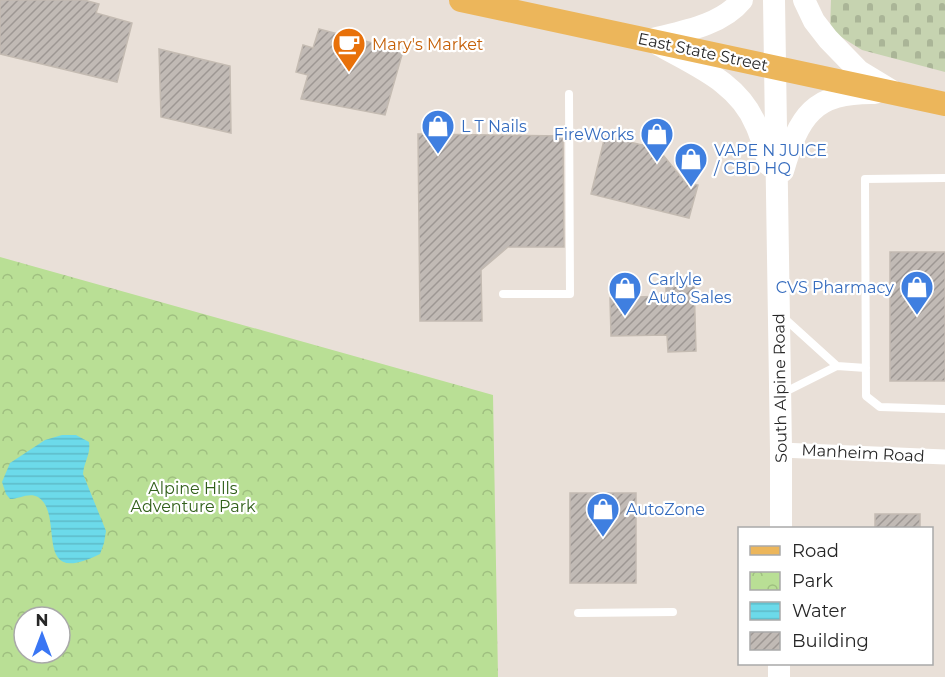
<svg xmlns="http://www.w3.org/2000/svg" width="945" height="677" viewBox="0 0 945 677" font-family="Montserrat,sans-serif">
	<defs>
		<pattern id="cemetery-stones" width="16" height="16" patternUnits="userSpaceOnUse" patternTransform="scale(1.5)"><rect width="16" height="16" fill="#c6d3b0"/><path d="M2 7V4a2 2 0 0 1 4 0v3zM10 15v-3a2 2 0 0 1 4 0v3z" fill="#aab597"/></pattern>
		<pattern id="park-crowns" width="20" height="18" patternUnits="userSpaceOnUse" patternTransform="scale(1.5)"><rect width="20" height="18" fill="#b9df95"/><path d="M2 6a3 3 0 1 1 6 0M12 15a3 3 0 1 1 6 0" fill="none" stroke="#9fbf80"/></pattern>
		<pattern id="water-rules" width="6" height="5" patternUnits="userSpaceOnUse" patternTransform="scale(1.5)"><rect width="6" height="5" fill="#6cdaea"/><path d="M0 2.5h6" fill="none" stroke="#5ebbc9"/></pattern>
		<pattern id="building-hatch" width="6" height="6" patternUnits="userSpaceOnUse" patternTransform="scale(1.5)"><rect width="6" height="6" fill="#c1bab5"/><path d="M-1 1l2-2M0 6l6-6M5 7l2-2" fill="none" stroke="#9d9793"/></pattern>
	</defs>
	<rect width="100%" height="100%" fill="#e9e0d8"/>
	<path fill="url(#cemetery-stones)" d="M831,0h114v72l-83,-22 -32,-20z"/>
	<path fill="url(#park-crowns)" fill-rule="evenodd" d="M0,257l493,138 5,282h-498zM24,617h36v36h-36z"/>
	<path fill="url(#water-rules)" d="M62,435h14l13,7c2,12 -5,20 -6,32l23,57 -2,12 -4,11c-70,35 -34,-39 -62,-57 -9,-5 -19,2 -28,2l-4,-5 -4,-12 8,-19 35,-23z"/>
	<path fill="url(#building-hatch)" stroke="#c4bbb2" stroke-width="1.5" d="M0,0h84l15,4 -3,9 36,10 -15,59 -117,-28z
		M319,29l84,22 -18,64 -84,-16 7,-24 -12,-3 7,-27 10,3z
		M159,49l71,17 1,67 -70,-16z
		M418,134l145,2 1,111h-56l-27,23 1,51h-62z
		M605,136l37,9 8,-6 35,43 13,3 -9,33 -98,-24z
		M890,252h55v129h-55z
		M666,280h28l2,71 -28,1 -1,-17 -56,1 -1,-38 56,-2z
		M570,493h66v90h-66z
		M875,514h45v14h-45z"/>
	<g fill="none" stroke-linecap="round" stroke-linejoin="round">
		<path stroke="#fff" stroke-width="8" d="M945,178l-80,1 1,217 14,11 65,2
			M503,294h67l-1,-200
			M784,318l53,48 -52,26
			M837,366l29,2
			M578,613l95,-1"/>
		<path stroke="#fff" stroke-width="15" d="M781,450l164,7"/>
		<path stroke="#fff" stroke-width="22" d="M774,0l7,450v78
			M804,0l10,21 14,18 31,32 33,20
			M649,40c31,-8 72,-14 93,-40
			M659,45c37,21 80,38 97,80 6,13 9,27 13,40
			M783,171c16,-55 30,-79 92,-78
			M779,677v-13"/>
		<path stroke="#ecb65b" stroke-width="24" d="M461,0l484,104"/>
	</g>
	<defs>
		<g id="cafe-pin" transform="scale(1.725)"><path d="M0 17L-7.5 6A9.5 9.5 0 1 1 7.5 6Z" fill="#e8710a" stroke="#fff"/><path d="M-5.5-4.5H6V0H3Q3 3.5 0 3.5H-2.5Q-5.5 3.5-5.5 0ZM3-3.2v2h1.7v-2ZM-6 4.5H4V6H-6Z" fill="#fff"/></g>
		<g id="shop-pin" transform="scale(1.725)"><path d="M0 17L-7.5 6A9.5 9.5 0 1 1 7.5 6Z" fill="#3f7fe0" stroke="#fff"/><path d="M-5-2.5h2.3a2.7 3.5 0 0 1 5.4 0H5L5.5 6h-11ZM-1.5-2.5h3a1.5 2.3 0 0 0-3 0Z" fill="#fff"/></g>
	</defs>
	<g fill-rule="evenodd">
		<use href="#cafe-pin" x="349" y="44"/>
		<use href="#shop-pin" x="438" y="126"/>
		<use href="#shop-pin" x="657" y="134"/>
		<use href="#shop-pin" x="691" y="159"/>
		<use href="#shop-pin" x="917" y="287"/>
		<use href="#shop-pin" x="625" y="288"/>
		<use href="#shop-pin" x="603" y="509"/>
	</g>
	<g text-anchor="middle" dominant-baseline="central" stroke-width="4.5" stroke-linejoin="round" paint-order="stroke">
		<g font-size="16" fill="#c56008" stroke="#fff" text-anchor="start">
			<text x="372" y="44">Mary's Market</text>
		</g>
		<g font-size="16" fill="#272727" stroke="#fff">
			<text transform="translate(703 52) rotate(12)">East State Street</text>
			<text transform="translate(780 388) rotate(-91)">South Alpine Road</text>
			<text transform="translate(863 453) rotate(3)">Manheim Road</text>
		</g>
		<g font-size="16" fill="#366cbe" stroke="#fff" text-anchor="start">
			<text x="461" y="126">L T Nails</text>
			<text x="634" y="134" text-anchor="end">FireWorks</text>
			<text x="714" y="150">VAPE N JUICE<tspan x="714" dy="18">/ CBD HQ</tspan></text>
			<text x="648" y="279">Carlyle<tspan x="648" dy="18">Auto Sales</tspan></text>
			<text x="894" y="287" text-anchor="end">CVS Pharmacy</text>
			<text x="626" y="509">AutoZone</text>
		</g>
		<g font-size="16" fill="#32601b" stroke="#fff">
			<text x="193" y="488">Alpine Hills<tspan x="193" dy="18">Adventure Park</tspan></text>
		</g>
	</g>
	<rect x="738" y="527" width="195" height="138" fill="#ffffff" stroke="#a9a9a9" stroke-width="1.5"/>
	<rect x="750" y="546" width="30" height="9" fill="#ecb65b" stroke="#a9a9a9" stroke-width="1.5"/>
	<text x="792" y="557" font-size="18" fill="#272727">Road</text>
	<rect x="750" y="572" width="30" height="18" fill="url(#park-crowns)" stroke="#a9a9a9" stroke-width="1.5"/>
	<text x="792" y="587" font-size="18" fill="#272727">Park</text>
	<rect x="750" y="602" width="30" height="18" fill="url(#water-rules)" stroke="#a9a9a9" stroke-width="1.5"/>
	<text x="792" y="617" font-size="18" fill="#272727">Water</text>
	<rect x="750" y="632" width="30" height="18" fill="url(#building-hatch)" stroke="#a9a9a9" stroke-width="1.5"/>
	<text x="792" y="647" font-size="18" fill="#272727">Building</text>
	<g transform="translate(42 635)"><circle r="28" fill="#ffffff" stroke="#a9a9a9" stroke-width="1.5"/>
	<path d="M0-4.5L10 22L0 15L-10 22Z" fill="#3a76f4"/>
	<text y="-9" font-size="16" font-weight="bold" text-anchor="middle" fill="#272727">N</text>
	</g>
</svg>
